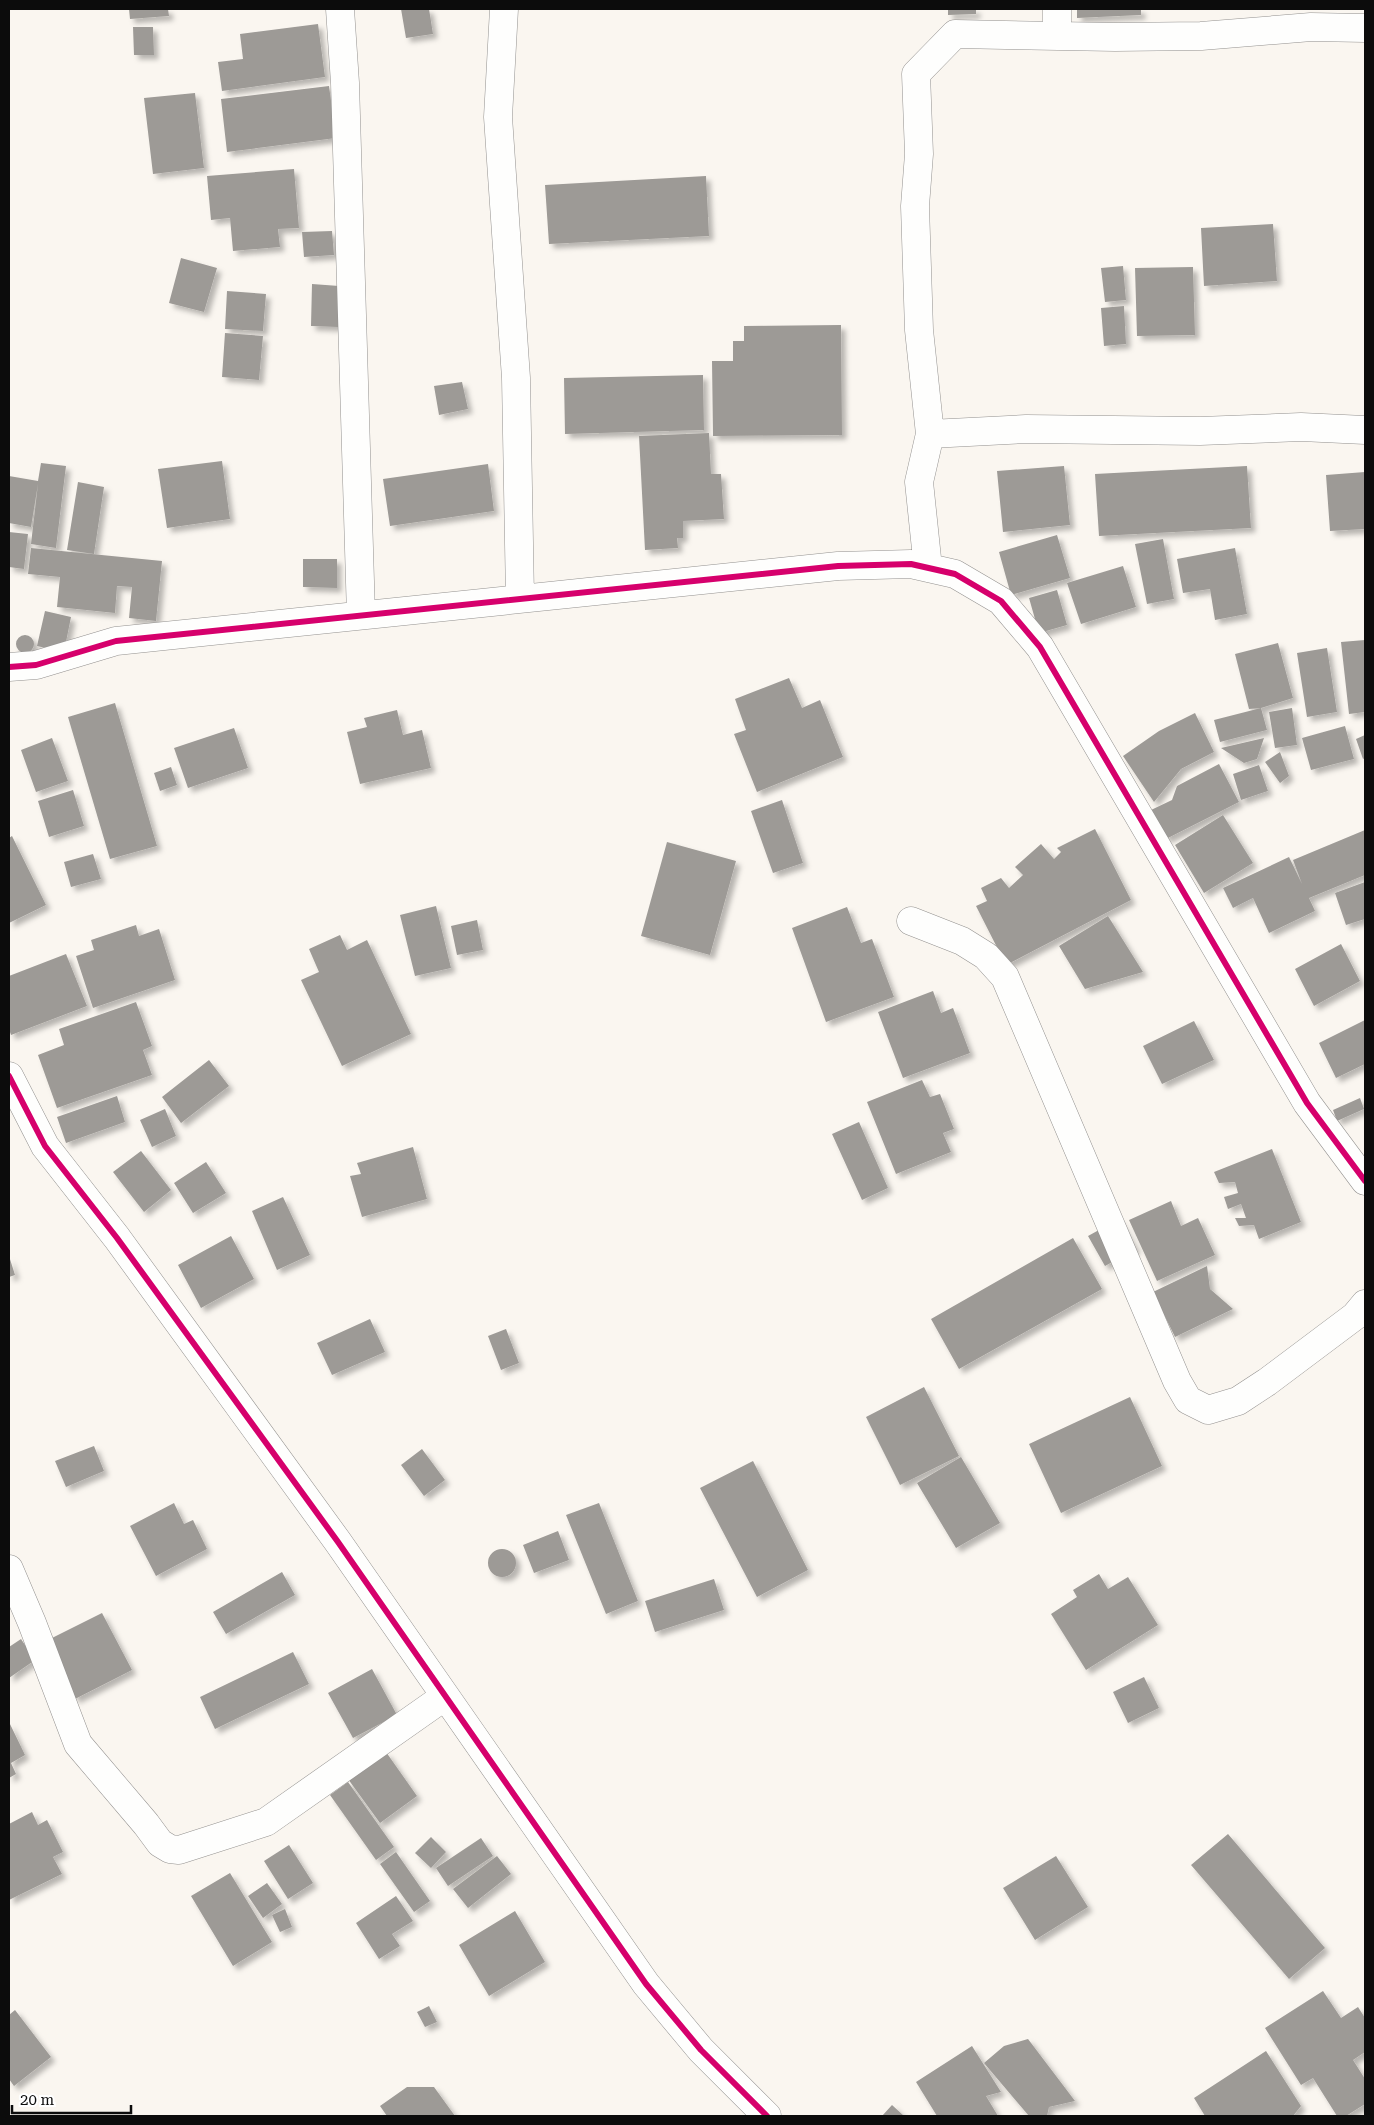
<svg xmlns="http://www.w3.org/2000/svg" width="1374" height="2125" viewBox="0 0 1374 2125" font-family="'Roboto Serif',serif">
	<defs>
		<filter id="shadow"><feDropShadow dx="4.5" dy="4.5" stdDeviation="2.5" flood-color="#0004"/></filter>
	</defs>
	<rect width="100%" height="100%" fill="#faf6f0"/>
	<path fill="#9d9a96" filter="url(#shadow)" d="M129,9h39l1,7 -39,3z
		M401,9h28l4,25 -27,4z
		M948,9h28v5l-28,1z
		M1077,9h64v6l-64,3z
		M318,24l7,53 -103,14 -4,-29 25,-3 -3,-25z
		M133,27h20l1,28h-20z
		M329,86l7,52 -109,14 -6,-53z
		M195,93l9,75 -51,6 -9,-76z
		M294,169l5,59 -21,1 2,18 -47,4 -3,-33 -19,2 -4,-44z
		M706,176l3,60 -160,8 -4,-59z
		M1273,224l4,57 -73,5 -3,-58z
		M332,231l2,24 -30,2 -2,-25z
		M181,258l36,10 -13,44 -35,-9z
		M1123,266l3,34 -21,2 -4,-34z
		M1193,267l2,68 -58,1 -2,-68z
		M312,284l27,2 -1,41 -27,-1z
		M227,291l39,3 -3,37 -38,-2z
		M1124,306l2,38 -22,2 -3,-38z
		M841,325l1,110 -129,1 -1,-75h21v-20h11v-15z
		M225,333l38,3 -4,44 -37,-3z
		M703,375l1,55 -139,4 -1,-56z
		M462,382l6,27 -29,6 -5,-29z
		M709,433l2,41h10l3,45 -41,2v17h-6l1,10 -33,2 -6,-114z
		M222,461l8,58 -63,9 -9,-59z
		M41,463l25,3 -10,82 -25,-4 7,-60 -7,43 -22,-4v-47l29,5z
		M488,464l6,47 -104,15 -7,-47z
		M1064,466l6,59 -67,7 -6,-61z
		M1247,466l4,62 -152,8 -4,-62z
		M1365,472v57l-35,2 -4,-56z
		M78,482l26,5 -10,67 -27,-4z
		M9,532l19,2 -4,35 -15,-2z
		M1057,535l13,43 -59,17 -12,-43z
		M1163,539l11,60 -27,5 -12,-60z
		M31,548l131,13 -6,60 -27,-3 3,-31 -15,-1 -2,27 -58,-6 3,-30 -32,-3z
		M1235,548l12,66 -32,6 -5,-31 -27,4 -6,-34z
		M303,559h34v29l-34,-1z
		M1123,566l13,41 -55,17 -14,-41z
		M1057,590l10,35 -28,8 -10,-35z
		M45,611l26,6 -7,35 -27,-6z
		M16 644a9 9 0 1 1 18 0a9 9 0 1 1-18 0Z
		M1365,640v72l-16,2 -8,-72z
		M1278,643l15,55 -32,10 6,22 -47,12 -6,-22 47,-12 -12,1 -14,-55z
		M1327,648l10,64 -30,5 -10,-64z
		M789,678l13,30 18,-8 23,57 -86,35 -23,-58 12,-4 -11,-31z
		M115,703l42,143 -47,13 -42,-142z
		M1292,708l5,37 -22,3 -6,-36z
		M397,710l6,25 19,-5 9,38 -71,16 -13,-52 20,-5 -3,-9z
		M1195,713l19,39 -33,17 -27,33 -31,-46 36,-25z
		M1345,726l9,33 -43,11 -9,-32z
		M234,728l14,40 -60,20 -14,-40z
		M1365,735v23l-2,1 -7,-20z
		M52,738l16,43 -32,11 -15,-42z
		M1264,738l-7,21 -13,4 -23,-15z
		M1280,752l9,24 -9,7 -15,-21z
		M1219,764l20,38 -73,37 -15,-29 21,-10 5,-14z
		M1259,765l9,26 -27,9 -8,-26z
		M171,767l6,18 -17,6 -6,-18z
		M73,790l11,36 -35,11 -11,-36z
		M782,800l21,63 -30,10 -22,-62z
		M1223,815l30,48 -49,30 -29,-48z
		M1095,829l36,71 -125,65 -30,-59 11,-5 -6,-13 20,-10 8,10 14,-13 -8,-8 26,-23 13,15 7,-7 -4,-4z
		M1365,830v45l-56,23 6,13 -46,22 -16,-35 -20,10 -10,-20 66,-31 13,27 -9,-24z
		M12,836l34,69 -37,18v-85z
		M667,842l69,19 -26,94 -69,-19z
		M93,854l8,25 -30,8 -7,-25z
		M1365,882v37l-19,6 -11,-32z
		M436,906l15,62 -36,8 -15,-61z
		M847,907l14,36 11,-4 22,58 -68,25 -34,-94z
		M1108,916l35,56 -58,17 -26,-43z
		M477,920l6,30 -26,5 -6,-29z
		M136,925l3,11 20,-7 16,51 -82,28 -17,-52 18,-6 -3,-10z
		M340,935l7,15 20,-10 44,94 -69,32 -41,-86 18,-8 -10,-23z
		M1341,944l19,37 -46,25 -19,-37z
		M66,954l21,52 -76,29 -2,-6v-53z
		M933,991l8,22 12,-5 17,45 -67,25 -25,-66z
		M136,1002l16,44 -9,4 9,25 -95,33 -19,-53 26,-10 -5,-16z
		M1365,1020v44l-29,14 -17,-35z
		M1194,1021l20,39 -52,24 -19,-38z
		M209,1060l20,26 -48,37 -19,-26z
		M922,1080l8,17 10,-3 14,35 -11,4 8,19 -55,22 -29,-72z
		M117,1096l8,26 -59,21 -9,-26z
		M1360,1098l4,11 -27,12 -4,-11z
		M165,1109l11,27 -24,11 -12,-27z
		M859,1122l29,66 -26,12 -30,-66z
		M413,1147l14,52 -65,18 -12,-41 11,-2 -4,-11z
		M1272,1149l29,73 -42,17 -5,-14 -15,1 -4,-8h11l-5,-14 -13,5 -4,-12 14,-4 -3,-11 -16,1 -5,-11z
		M141,1151l30,39 -27,22 -31,-40z
		M206,1162l20,31 -33,20 -19,-30z
		M283,1197l27,58 -33,15 -25,-59z
		M1171,1201l10,25 17,-8 17,37 -58,26 -28,-61z
		M1119,1219l17,30 -31,17 -17,-30z
		M231,1236l23,43 -53,29 -23,-43z
		M1073,1238l29,51 -143,80 -28,-50z
		M9,1256l6,19 -6,2z
		M1207,1266l3,23 23,20 -58,28 -22,-45z
		M370,1319l15,33 -53,23 -15,-32z
		M506,1329l13,34 -18,7 -13,-34z
		M924,1387l35,69 -59,29 -34,-68z
		M1130,1397l32,69 -101,47 -32,-69z
		M94,1446l10,25 -38,16 -11,-26z
		M422,1449l23,31 -21,16 -23,-31z
		M961,1457l39,66 -44,25 -39,-65z
		M753,1461l55,109 -51,27 -57,-109z
		M174,1503l10,21 9,-4 14,29 -51,27 -26,-50z
		M599,1503l39,98 -32,13 -40,-99z
		M558,1531l11,29 -35,13 -11,-28z
		M488 1563a14 14 0 1 1 28 0a14 14 0 1 1-28 0Z
		M282,1572l13,23 -69,39 -13,-22z
		M1099,1574l9,15 20,-12 30,48 -72,45 -35,-56 26,-17 -4,-7z
		M714,1579l10,31 -69,22 -10,-31z
		M102,1613l30,57 -57,29 -29,-58z
		M21,1639l14,21 -26,18v-31z
		M293,1652l16,32 -94,45 -15,-32z
		M372,1669l25,46 -44,23 -25,-45z
		M1144,1677l15,31 -31,15 -15,-31z
		M9,1722l16,33 -14,8 5,11 -7,4z
		M386,1752l31,44 -37,27 -32,-44z
		M348,1782l46,65 -18,13 -46,-65z
		M32,1812l6,13 9,-5 16,32 -10,5 9,17 -53,26v-76z
		M1228,1834l97,114 -36,31 -98,-114z
		M431,1837l15,15 -15,16 -16,-15z
		M481,1838l12,18 -45,30 -12,-18z
		M289,1845l24,38 -25,16 -24,-38z
		M396,1852l34,49 -16,11 -34,-48z
		M497,1856l14,18 -43,34 -15,-19z
		M1056,1856l32,51 -53,33 -32,-52z
		M230,1873l42,69 -39,24 -42,-70z
		M267,1883l15,21 -19,14 -15,-22z
		M396,1896l17,25 -21,13 8,12 -21,13 -23,-36z
		M285,1909l7,18 -12,5 -8,-17z
		M515,1911l30,51 -56,34 -30,-51z
		M1323,1991l18,27 17,-11 7,11v34l-12,8 12,19v25l-19,12h-9l-24,-38 -12,7 -36,-57z
		M429,2006l8,16 -12,5 -8,-15z
		M15,2010l36,47 -37,29 -5,-7v-64z
		M1028,2039l47,62 -26,6 -2,9h-18l-45,-53 20,-17z
		M972,2046l29,46 -15,4 12,20h-61l-21,-34z
		M1266,2051l35,55 -8,10h-88l-11,-18z
		M407,2087h27l21,29h-68l-7,-10z
		M892,2105l12,11h-22z"/>
	<g fill="none" stroke-linecap="round" stroke-linejoin="round">
		<g stroke="#93918f" stroke-width="29">
			<path id="minor" d="M340,9l5,74 16,532
				M504,9l-6,108 18,261 4,220
				M1057,9v27
				M930,434l-11,-104 -4,-124 4,-52 -3,-80 39,-40 160,3 86,-1 110,-9 54,1
				M928,568l-9,-86 11,-48 96,-5 174,2 101,-4 64,3
				M9,667l27,-2 80,-24 722,-75 73,-2 44,10 46,27 39,46 267,456 58,78
				M911,921l51,20 24,15 19,21 172,404 11,19 20,10 30,-9 29,-19 88,-66 10,-12
				M9,1076l36,70 72,92 221,304 308,442 55,66 66,66
				M9,1569l23,54 46,121 68,80 14,19 10,6 9,1 87,-28 178,-125"/>
		</g>
		<use href="#minor" stroke="#fefefd" stroke-width="28"/>
		<g stroke="#fff" stroke-width="9">
			<path id="cycleway" d="M9,667l27,-2 80,-24 722,-75 73,-2 44,10 46,27 39,46 267,456 58,78
				M9,1076l36,70 72,92 221,304 308,442 55,66 66,66"/>
		</g>
		<use href="#cycleway" stroke="#d6006c" stroke-width="6"/>
	</g>
	<rect width="1374" height="2125" fill="none" stroke="#0c0c0c" stroke-width="20"/>
	<path d="M12 2105v8h119v-8" fill="none" stroke="#0c0c0c" stroke-width="2.5"/>
	<text x="20" y="2105" font-size="15" fill="#0c0c0c" stroke="#ffffff" stroke-width="4" paint-order="stroke">20 m</text>
</svg>
